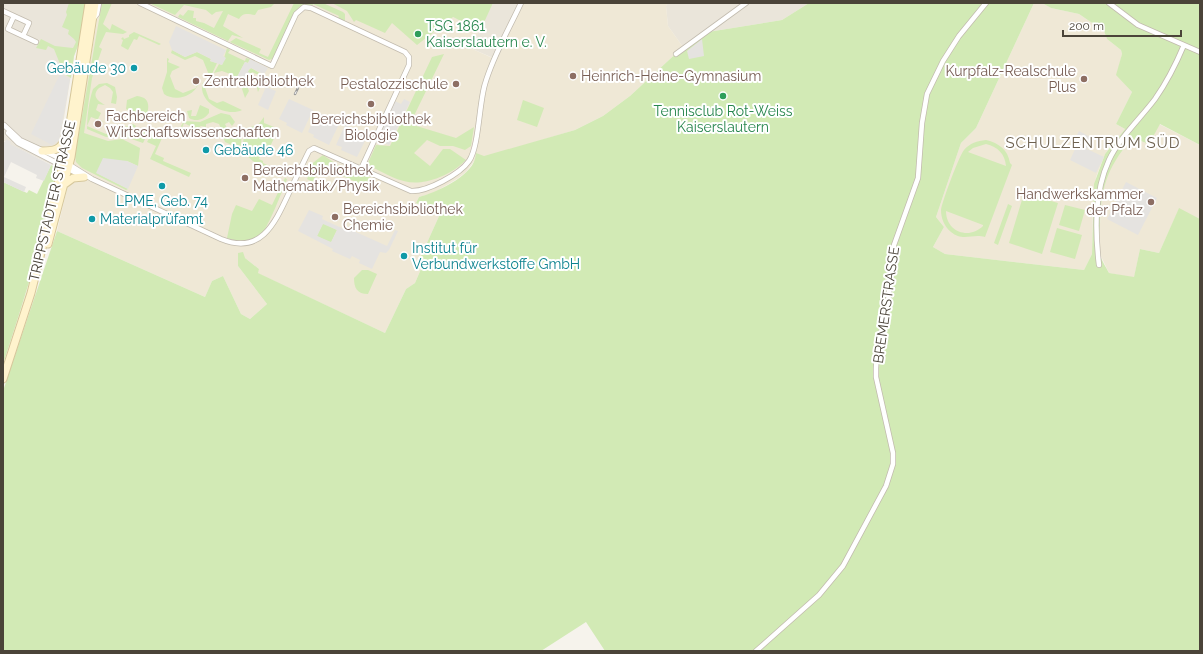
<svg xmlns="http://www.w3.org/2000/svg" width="1203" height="654" viewBox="0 0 1203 654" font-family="Raleway,sans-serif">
	<rect width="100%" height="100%" fill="#f6f3ec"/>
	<path fill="#eae5da" d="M3,3h82l-6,40 -5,13 -18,111 -47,-23 1,-2 -7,-1z
		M493,3h31l-26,57 -28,-12z
		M668,3h141l-27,17 -74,12 -25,15 -15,-21 -2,-20z"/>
	<path fill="#efe8d6" d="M100,3h269l84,14 27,14 -10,17 27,12 27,-57h144l-2,3 2,20 15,21 -53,49 -27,20 -28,14 -100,30 -9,12 -9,7 -24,14 -14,4 -3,6 24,11 -19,42v13l-6,14 -9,6 -21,44 -128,-60 2,-4 -14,-11 -7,8 29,38 -17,15 -9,-5 -18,-38 -11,5 -7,16 -148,-66 16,-67z
		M1034,3h8l9,5 28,6 25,17 3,8 14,11 1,4 -5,21 15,17 -16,32 9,5 -20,25 -9,23 -3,22 -1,55 -8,16 -139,-16 -12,-7 11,-20 -8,-10 25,-74 15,-15z
		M1159,124l41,21v74l-21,-10 -20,44 -19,-4 -6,29 -25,-5 -9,-19 -1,-15 3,-44 4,-16 5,-14 19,-24 8,-1 11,4z"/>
	<path fill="#d2eab5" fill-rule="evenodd" d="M69,3h16l-6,40 -5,13 -3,22 -7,-4 -10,-25 -6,-3 -2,4 -10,-2 5,-9 14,7 18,2 3,-6 -2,-3 -6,-5 1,-4 -7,-3 5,-12 -1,-3z
		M102,3h10l-9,21 7,6 2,-6 15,8 -4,2 -17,-2 -7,15 3,2 -10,29 -8,55 24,8 14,-2 18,9 -2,18 -11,-5 -30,12 31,16 -2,1 -44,-22 -6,-6 -1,-6z
		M149,3h126l-4,4 -13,3 -3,5c-7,-1 -12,-3 -16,4l-11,-5 -5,12 20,12 -11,-3 -4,6 -50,-24 2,-3 3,2 5,-6 6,1 -1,7h3v3l8,2 10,5 9,-17 -7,1 -4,3 -6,-5 -22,-5 -9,10z
		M294,3h29l20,9 2,2v7l-7,-3 1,-2 -26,-12 -1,2 -9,-1 -4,2 -27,52 -3,1 -39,-18 6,-4 25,11 -2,4 9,4z
		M332,3h161l-13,28 -27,-14 -36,28 -25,-22 -7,10 -29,-13 -2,2 -7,-11z
		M809,3h225l-58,125 -15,15 -25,74 8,10 -11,20 12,7 139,16 8,-16 2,-70 11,-30 20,-25 -9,-5 16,-32 -16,-17 6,-21 -1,-4 -14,-11 -3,-8 -25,-17 -28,-6 -9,-5h158v142l-40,-21 -11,20 -11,-4 -8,1c-24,28 -29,48 -30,85 -1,8 -2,19 0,28 1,6 6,13 9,19l25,4 6,-28 19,4 20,-45 21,11v432h-595l-19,-29 -45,29h-538v-260l54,-160 148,66 7,-16 11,-5 18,38 9,5 17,-15 -29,-38v-13l5,-1 2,6 14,11 -1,4 127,60 21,-44 9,-6 6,-14v-13l19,-42 -24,-11 3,-6c16,-4 51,-20 56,-38 2,-9 3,-19 4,-28l-3,22 8,3 91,-26 28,-14 27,-20 53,-49 25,-15 74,-12z
		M134,32l25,11 2,1 -2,1 -20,-9 -2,4 -3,-1 -6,11 -7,-4 2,-6 -2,-1 2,-2 1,2 5,-2v-2z
		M227,48l3,2 -2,3 17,8 1,-3 4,1 -2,4 -3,-1 -8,15 4,2 -6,9 -5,-14 -8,-3 -8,2 5,-9 3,1z
		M172,50l13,7 12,-5 14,7 -1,2 7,2 -5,11 -3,1 -6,-15 -8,-4 -10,4 -14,-7z
		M444,54l-34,70 46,14 18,-11 -3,19 -6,4 -12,-4h-13l-13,-6 -13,13 16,13 13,-17h7l16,11c-7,7 -16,13 -26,17 -32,13 -44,1 -73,-12l9,-20 14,1 42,-89z
		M167,58l2,1 -1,3 12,5 -8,4 -2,5 5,13 8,4 13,-5 3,-9c0,16 -23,24 -35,15l-2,-6 5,-16z
		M251,68l14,8 -7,16 -2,-7 5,-9 -9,-4 -6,12 3,7 -4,7 -3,-9 8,-16 -3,-1z
		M203,82l6,17 8,4 6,-2 19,9c-15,8 -46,-8 -39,-28z
		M107,83l8,4 2,10 -1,7 -5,-1 2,-11 -3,-4 -5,-3 -6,3c-8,8 -1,13 6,17l-7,-1 -2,6 5,3 -3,6 9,4 -16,-6 -4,9 19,8 27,-10 3,2 -3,7 8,4 4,-8 4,2 -6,12 -23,-8 -14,2 -19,-8c0,-12 2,-29 6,-40l6,-5z
		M137,96c11,1 13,8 10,18h-12l-9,-5 1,-9z
		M523,100l21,8 -7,19 -20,-7z
		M200,105l9,4v4c-5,7 -13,9 -20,5l-2,-7 5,-1 -1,6h5z
		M221,113l9,2 5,7 -3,4 -3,-4 -4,2 3,6 -1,9 11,-1v-4l-5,-3 2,-3h4l3,3 -1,14 -4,7h-3l2,-5 -11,-5 -2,-5 -4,-4 3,-2 -3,-7 -6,-2 -7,2v3l-5,-1 -5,3 -12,-6 -2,5 -1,-2 3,-5 16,1z
		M264,117v6l10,4 -1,5 3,2 -9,19 -4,-2 -4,8 4,2v2l17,8 -1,3c-22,-11 -45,-15 -32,-46l11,-3z
		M152,133l10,5 -7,16 9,4 -1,3 28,12 -2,4 -39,-18 6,-13 -9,-4z
		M986,140c13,3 22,10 24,23l2,2 -27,72c-12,-4 -22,5 -34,-5 -7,-6 -10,-14 -10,-22 1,-8 18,-54 23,-60 6,-7 13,-9 22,-10zM986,144c12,3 19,10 20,22l-38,-14 5,-4zM946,211l37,14v1c-14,14 -37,6 -37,-15z
		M323,155l19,13 6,-1 25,12 -4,9 -48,-22 -8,16 -6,-3 5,-11 -3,-2z
		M51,165l7,4v3c-14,65 -34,128 -55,192v-182l24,11 2,-3 8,4z
		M285,178l2,1c-4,10 -19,49 -25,54 -9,9 -24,9 -35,5l5,-24 4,-9 16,6 7,-12 13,6z
		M1024,193l34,10 -16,51 -33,-11z
		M1008,204l4,2 -14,39 -4,-2z
		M1065,205l20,5 -6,21 -20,-6z
		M323,223l14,7 -6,13 -14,-7z
		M1057,228l25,7 -7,24 -25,-7z
		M362,270h6l9,4 -9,20c-11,0 -14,-6 -14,-16z"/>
	<path fill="#e5e3e0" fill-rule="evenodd" d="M176,26l50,24 -3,6 3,2 -4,7 -12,-4 1,-2 -14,-7 -12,5 -13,-7 -3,-8z
		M702,39l2,17 -15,3 -2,-8z
		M250,59l18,9 -4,6 -13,-6 -2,1 -1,3 2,1 -7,13 -5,-2 3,-5 -4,-2 8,-15 3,1z
		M60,74l10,5 -11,61 -7,5 -21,-11z
		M266,87l10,4 -8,19 -10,-5z
		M289,99l24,11 -11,23 -16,-8 1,-2 -8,-4z
		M404,99l6,3 -21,43 -12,-6 18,-38 6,3z
		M317,112l23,10 -11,23 -16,-8 1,-2 -6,-3z
		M345,125l23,10 -11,22 -16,-7 1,-3 -6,-2z
		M1079,131l13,7 -5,11 17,8 -8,16 -26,-13 6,-13 -4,-2z
		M6,139l5,3 -1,2 41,21 -7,16 -8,-3 1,-3 -26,-13 -7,15 22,10 -2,5 -21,-10v-41l2,1z
		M103,158l24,3 11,5 -10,23 -32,-16z
		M1126,182l31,16 -19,37 -31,-16z
		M309,210l14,6 -1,3 24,11 1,-2 40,18 8,-16 3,1 -9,19 -3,3 -6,-1 -8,17 -13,-6 1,-3 -8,-4 -2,3 -18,-8 1,-2 -35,-18zM323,224l14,6 -6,12 -14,-6z"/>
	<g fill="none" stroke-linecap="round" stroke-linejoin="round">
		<g stroke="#c2bbae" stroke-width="6">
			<path id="street" d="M140,3l132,63 24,-52 8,-7 7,1 94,44 4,5v8l-48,104
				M1109,3l29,22 62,27
				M3,11l26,12 -6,13
				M14,16l-6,13 28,13
				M93,19l4,-5 2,-11
				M676,54l70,-51
				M4,125l16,15 37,17 35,22 129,60c39,16 53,-14 67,-44 7,-15 14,-30 21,-44l5,-3 97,43c16,1 49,-17 58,-30 10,-14 10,-58 16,-77 8,-28 24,-55 36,-81
				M8,133l10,10 64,33
				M1099,265c-4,-34 -5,-72 10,-105 11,-23 31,-41 46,-61 12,-17 21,-35 29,-54
				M756,651l63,-56 24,-29 43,-80 7,-22v-11l-17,-76v-9l1,-16 11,-50 6,-57 24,-67 4,-55 5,-29 16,-33 16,-25 27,-33"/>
		</g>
		<g stroke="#d6c79b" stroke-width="9">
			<path id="secondary" d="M42,151c12,0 19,-1 23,-13
				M62,186l11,-8 11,-1
				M48,244l23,-87 24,-154
				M3,379l28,-86 34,-137 24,-153"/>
		</g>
		<use href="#street" stroke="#fff" stroke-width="4.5"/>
		<use href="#secondary" stroke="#fff3cd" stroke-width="7"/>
		<g stroke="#9a9a9a" stroke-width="2.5">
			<path id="rail" d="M295,94l3,-6"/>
		</g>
		<use href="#rail" stroke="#fff" stroke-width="1" stroke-dasharray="3" stroke-linecap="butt"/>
	</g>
	<g fill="#2e9e5b" stroke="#fff" stroke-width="1.5">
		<circle cx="418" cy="34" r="4"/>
		<circle cx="723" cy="96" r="4"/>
	</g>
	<g fill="#0f9aa8" stroke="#fff" stroke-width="1.5">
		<circle cx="134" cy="68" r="4"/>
		<circle cx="206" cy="150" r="4"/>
		<circle cx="162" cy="186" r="4"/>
		<circle cx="92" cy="219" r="4"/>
		<circle cx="404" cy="256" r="4"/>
	</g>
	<g fill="#8d6e63" stroke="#fff" stroke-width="1.5">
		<circle cx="573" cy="76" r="4"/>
		<circle cx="1084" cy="79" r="4"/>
		<circle cx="196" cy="81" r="4"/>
		<circle cx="456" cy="84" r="4"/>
		<circle cx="371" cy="104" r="4"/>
		<circle cx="98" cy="124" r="4"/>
		<circle cx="245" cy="178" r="4"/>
		<circle cx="1151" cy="202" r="4"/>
		<circle cx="335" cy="217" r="4"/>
	</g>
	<g text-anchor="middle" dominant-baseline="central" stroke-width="4" stroke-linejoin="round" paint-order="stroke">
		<g font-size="14" fill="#27864d" stroke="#fff" text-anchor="start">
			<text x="426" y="26">TSG 1861<tspan x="426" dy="16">Kaiserslautern e. V.</tspan></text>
			<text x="723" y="111" text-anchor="middle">Tennisclub Rot-Weiss<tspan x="723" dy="16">Kaiserslautern</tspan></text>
		</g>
		<g font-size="14" fill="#0d838f" stroke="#fff" text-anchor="start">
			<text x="126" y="68" text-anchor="end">Gebäude 30</text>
			<text x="214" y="150">Gebäude 46</text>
			<text x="162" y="201" text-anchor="middle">LPME, Geb. 74</text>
			<text x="100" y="219">Materialprüfamt</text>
			<text x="412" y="248">Institut für<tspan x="412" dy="16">Verbundwerkstoffe GmbH</tspan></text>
		</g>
		<g font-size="14" fill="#785e54" stroke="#fff" text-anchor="start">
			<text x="1076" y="71" text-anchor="end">Kurpfalz-Realschule<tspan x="1076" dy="16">Plus</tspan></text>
			<text x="581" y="76">Heinrich-Heine-Gymnasium</text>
			<text x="204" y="81">Zentralbibliothek</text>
			<text x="448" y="84" text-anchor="end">Pestalozzischule</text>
			<text x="106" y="116">Fachbereich<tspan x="106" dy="16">Wirtschaftswissenschaften</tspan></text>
			<text x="371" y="119" text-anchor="middle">Bereichsbibliothek<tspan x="371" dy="16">Biologie</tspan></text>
			<text x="253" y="170">Bereichsbibliothek<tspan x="253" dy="16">Mathematik/Physik</tspan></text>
			<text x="1143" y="194" text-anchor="end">Handwerkskammer<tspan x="1143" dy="16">der Pfalz</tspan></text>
			<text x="343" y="209">Bereichsbibliothek<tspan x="343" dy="16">Chemie</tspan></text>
		</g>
		<g font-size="14" fill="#4b4439" stroke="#fff">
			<text transform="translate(52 201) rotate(-77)">TRIPPSTADTER STRASSE</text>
			<text transform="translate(886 305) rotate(-82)">BREMERSTRASSE</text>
		</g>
		<g font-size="15" letter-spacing="1" fill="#6e6250" stroke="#fff">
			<text x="1093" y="143">SCHULZENTRUM SÜD</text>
		</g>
	</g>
	<rect width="1203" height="654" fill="none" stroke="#4b4439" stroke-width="8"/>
	<path d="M1063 30v6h118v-6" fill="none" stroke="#4b4439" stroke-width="2"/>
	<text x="1069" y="30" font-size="12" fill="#4b4439" stroke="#ffffff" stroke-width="3" paint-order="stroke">200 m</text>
</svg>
